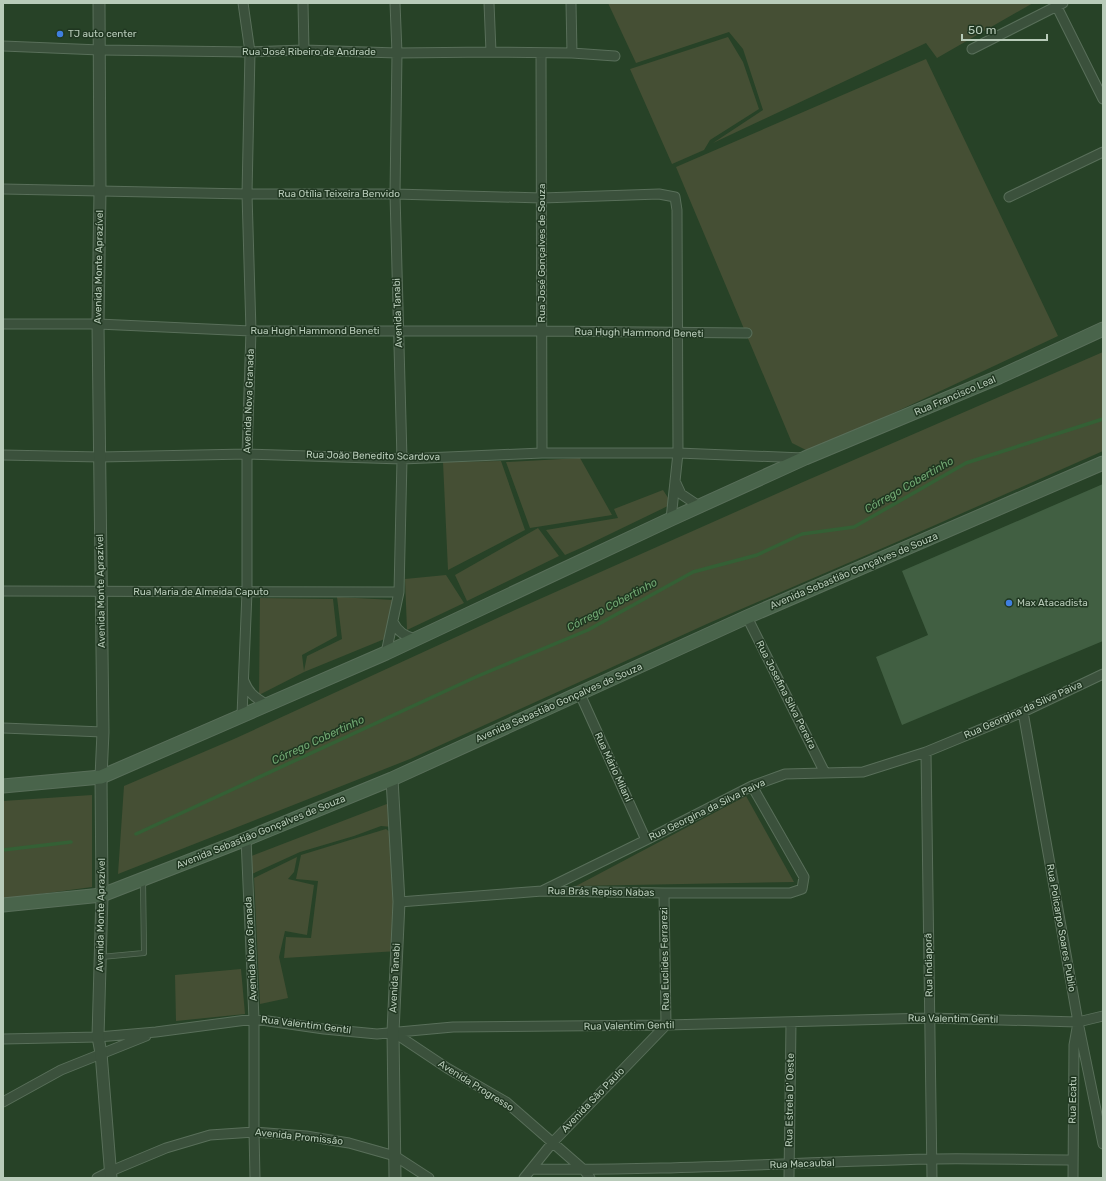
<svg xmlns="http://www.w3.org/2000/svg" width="1106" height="1181" viewBox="0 0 1106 1181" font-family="Rubik,sans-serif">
	<rect width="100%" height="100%" fill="#274227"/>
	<path fill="#454f34" d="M608,3h425l-96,55 -11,-15 -213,100 50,-33 -20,-61 -14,-17 -93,31z
		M728,37l15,25 16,47 -49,31 -6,10 -32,14 -42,-95z
		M926,59l132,277 -248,116 -18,-9 -116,-276z
		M1103,352v99l-204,90 -190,82 -299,136 -292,115 6,-88 110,-47 281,-129 288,-128z
		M580,458l32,57 -82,13 -24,-66z
		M501,461l24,69 -77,40 -5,-108z
		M663,490l9,14 -91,44 -16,7 -19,-25 72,-12 -4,-9z
		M538,528l21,28 -92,45 -12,-26z
		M446,575l18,28 -57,27 -2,-51z
		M337,597l57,3 -7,38 -83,34 -45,23 1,-97 73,1 4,37 -35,19 2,16 3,-15 35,-17z
		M92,795v92l-89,12v-98z
		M746,796l48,86 -218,4z
		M392,802l1,25 -12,-1 -27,10 -54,16 -48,22 -3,-17z
		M386,829l5,4 7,118 -114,7 2,-21 25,1 7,-57 -22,-2 5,-24z
		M297,857l-3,15 -6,7 26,6 -7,50 -22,-4 -6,26 9,41 -28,6 -6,-126z
		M241,969l4,45 -69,7 -1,-46z"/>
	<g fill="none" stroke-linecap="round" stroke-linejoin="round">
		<path stroke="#346035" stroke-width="3.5" d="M136,834l342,-158 110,-46 105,-58 64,-17 45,-21 52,-7 112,-64 137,-44
			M3,850l68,-8"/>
	</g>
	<path fill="#415f42" d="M1103,484v157l-201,84 -26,-68 52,-22 -26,-64z"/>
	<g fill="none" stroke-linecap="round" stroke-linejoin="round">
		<g stroke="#596f5a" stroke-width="6">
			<path id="service" d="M101,957l43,-4 -1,-72"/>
		</g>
		<g stroke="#596f5a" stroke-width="11">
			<path id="minor" d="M303,3l1,47
				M489,3l2,49
				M571,3l1,50
				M1055,3l48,96
				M3,46l97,4 150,2 54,-2 93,3 94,-1 81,1 43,3
				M972,49l91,-46
				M541,53l1,400
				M3,189l244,5h148l147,4 117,-4 16,3 2,13 1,243 -7,66
				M1009,197l94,-45
				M3,324h95l153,7h291l205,2
				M3,455l97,2 147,-3 155,5 140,-6h136l125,5
				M675,481l6,13 18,12
				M3,591l396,1
				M747,617l78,156
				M393,622c5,10 12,14 22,17
				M386,653l13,-61 3,-133 -7,-265 2,-141 -2,-50
				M244,681c5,13 12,17 23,24
				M580,694l66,146
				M1023,712l55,310 25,122
				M242,715l5,-123v-138l4,-123 -4,-137 3,-142 -7,-49
				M3,728l100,4
				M926,752l6,426
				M246,839l8,180v113l1,46
				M542,891l104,-51 106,-54 33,-12 78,-2 63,-20 97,-40 80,-38
				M399,902l143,-11 122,2h126l12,-4 2,-12 -52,-91
				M393,1032l54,36 59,34 78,68 6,8
				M3,1039l95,-2 58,-5 98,-13 70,10 53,5 76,-7 213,-2 263,-7 149,4 25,-6
				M3,1102l58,-32 85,-34
				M532,1169c133,2 265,-7 398,-10 48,-1 95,1 143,1
				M97,1178l14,-7 55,-23 44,-13 44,-3 52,4 43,7 46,13 34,22
				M524,1178l29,-36 113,-117 -2,-132
				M789,1178l2,-156
				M1073,1178l1,-133 3,-17"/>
		</g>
		<g stroke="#596f5a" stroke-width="13">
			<path id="tertiary" d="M99,3l1,188 -2,133 5,408 -2,45 1,118 -4,142 3,16 10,125
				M392,779l7,123 -6,130 2,146"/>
		</g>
		<g stroke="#596f5a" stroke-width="15">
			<path id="secondary" d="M3,786l98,-9 285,-124 285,-134 134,-61 194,-81 104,-48
				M3,905l99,-10 144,-56 146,-60 355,-162 356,-154"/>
		</g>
		<use href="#service" stroke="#3b513c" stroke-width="4.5"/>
		<use href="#minor" stroke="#3b513c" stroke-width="9"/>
		<use href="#tertiary" stroke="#3b513c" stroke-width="11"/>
		<use href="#secondary" stroke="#49644b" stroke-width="13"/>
	</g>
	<g fill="#3f7fe0" stroke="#203721" stroke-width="1.5">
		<circle cx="60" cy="34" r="4"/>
		<circle cx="1009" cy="603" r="4"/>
	</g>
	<g text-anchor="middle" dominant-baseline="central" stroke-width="3" stroke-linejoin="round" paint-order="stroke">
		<g font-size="10" fill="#b8cbb9" stroke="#203721" text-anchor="start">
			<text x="68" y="34">TJ auto center</text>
			<text x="1017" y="603">Max Atacadista</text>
		</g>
		<g font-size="10" fill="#b8cbb9" stroke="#203721">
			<text x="309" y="52">Rua José Ribeiro de Andrade</text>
			<text x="339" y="194">Rua Otília Teixeira Benvido</text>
			<text transform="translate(542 253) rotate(-90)">Rua José Gonçalves de Souza</text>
			<text transform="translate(99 267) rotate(-89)">Avenida Monte Aprazível</text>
			<text transform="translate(398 313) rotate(-92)">Avenida Tanabi</text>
			<text x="315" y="331">Rua Hugh Hammond Beneti</text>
			<text transform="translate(639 333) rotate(1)">Rua Hugh Hammond Beneti</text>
			<text transform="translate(955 396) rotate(-23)">Rua Francisco Leal</text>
			<text transform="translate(249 401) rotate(-88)">Avenida Nova Granada</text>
			<text transform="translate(373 456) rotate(1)">Rua João Benedito Scardova</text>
			<text transform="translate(854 571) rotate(-23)">Avenida Sebastião Gonçalves de Souza</text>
			<text transform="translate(101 591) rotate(-91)">Avenida Monte Aprazível</text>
			<text x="201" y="592">Rua Maria de Almeida Caputo</text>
			<text transform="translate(786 695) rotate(63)">Rua Josefina Silva Pereira</text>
			<text transform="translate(559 703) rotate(-24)">Avenida Sebastião Gonçalves de Souza</text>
			<text transform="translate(1023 710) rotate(-24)">Rua Georgina da Silva Paiva</text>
			<text transform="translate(613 767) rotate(65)">Rua Mário Milani</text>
			<text transform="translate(707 810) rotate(-26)">Rua Georgina da Silva Paiva</text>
			<text transform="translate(261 832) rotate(-22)">Avenida Sebastião Gonçalves de Souza</text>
			<text transform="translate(601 892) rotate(1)">Rua Brás Repiso Nabas</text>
			<text transform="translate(101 915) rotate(-89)">Avenida Monte Aprazível</text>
			<text transform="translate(1061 928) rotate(80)">Rua Policarpo Soares Publio</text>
			<text transform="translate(251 949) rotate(-93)">Avenida Nova Granada</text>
			<text transform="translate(665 959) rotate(-91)">Rua Euclides Ferrarezi</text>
			<text transform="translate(929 965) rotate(-91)">Rua Indiaporã</text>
			<text transform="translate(395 978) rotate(-87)">Avenida Tanabi</text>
			<text transform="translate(953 1019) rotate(1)">Rua Valentim Gentil</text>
			<text transform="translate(306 1025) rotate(7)">Rua Valentim Gentil</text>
			<text transform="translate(629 1026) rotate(-1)">Rua Valentim Gentil</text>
			<text transform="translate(476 1086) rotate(32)">Avenida Progresso</text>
			<text transform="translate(593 1100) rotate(-46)">Avenida São Paulo</text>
			<text transform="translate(790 1100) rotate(-89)">Rua Estrela D' Oeste</text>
			<text transform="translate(1073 1100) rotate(-89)">Rua Ecatu</text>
			<text transform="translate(299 1137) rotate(6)">Avenida Promissão</text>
			<text transform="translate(802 1164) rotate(-2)">Rua Macaubal</text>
		</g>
		<g font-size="11" font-style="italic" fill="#72a973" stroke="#203721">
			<text transform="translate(909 485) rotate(-30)">Córrego Cobertinho</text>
			<text transform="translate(612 605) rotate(-28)">Córrego Cobertinho</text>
			<text transform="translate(318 740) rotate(-25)">Córrego Cobertinho</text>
		</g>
	</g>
	<rect width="1106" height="1181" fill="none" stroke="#b8cbb9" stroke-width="8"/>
	<path d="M962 34v6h85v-6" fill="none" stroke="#b8cbb9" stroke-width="2"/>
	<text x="968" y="34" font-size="12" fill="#b8cbb9" stroke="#203721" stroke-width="3" paint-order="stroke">50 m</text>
</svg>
